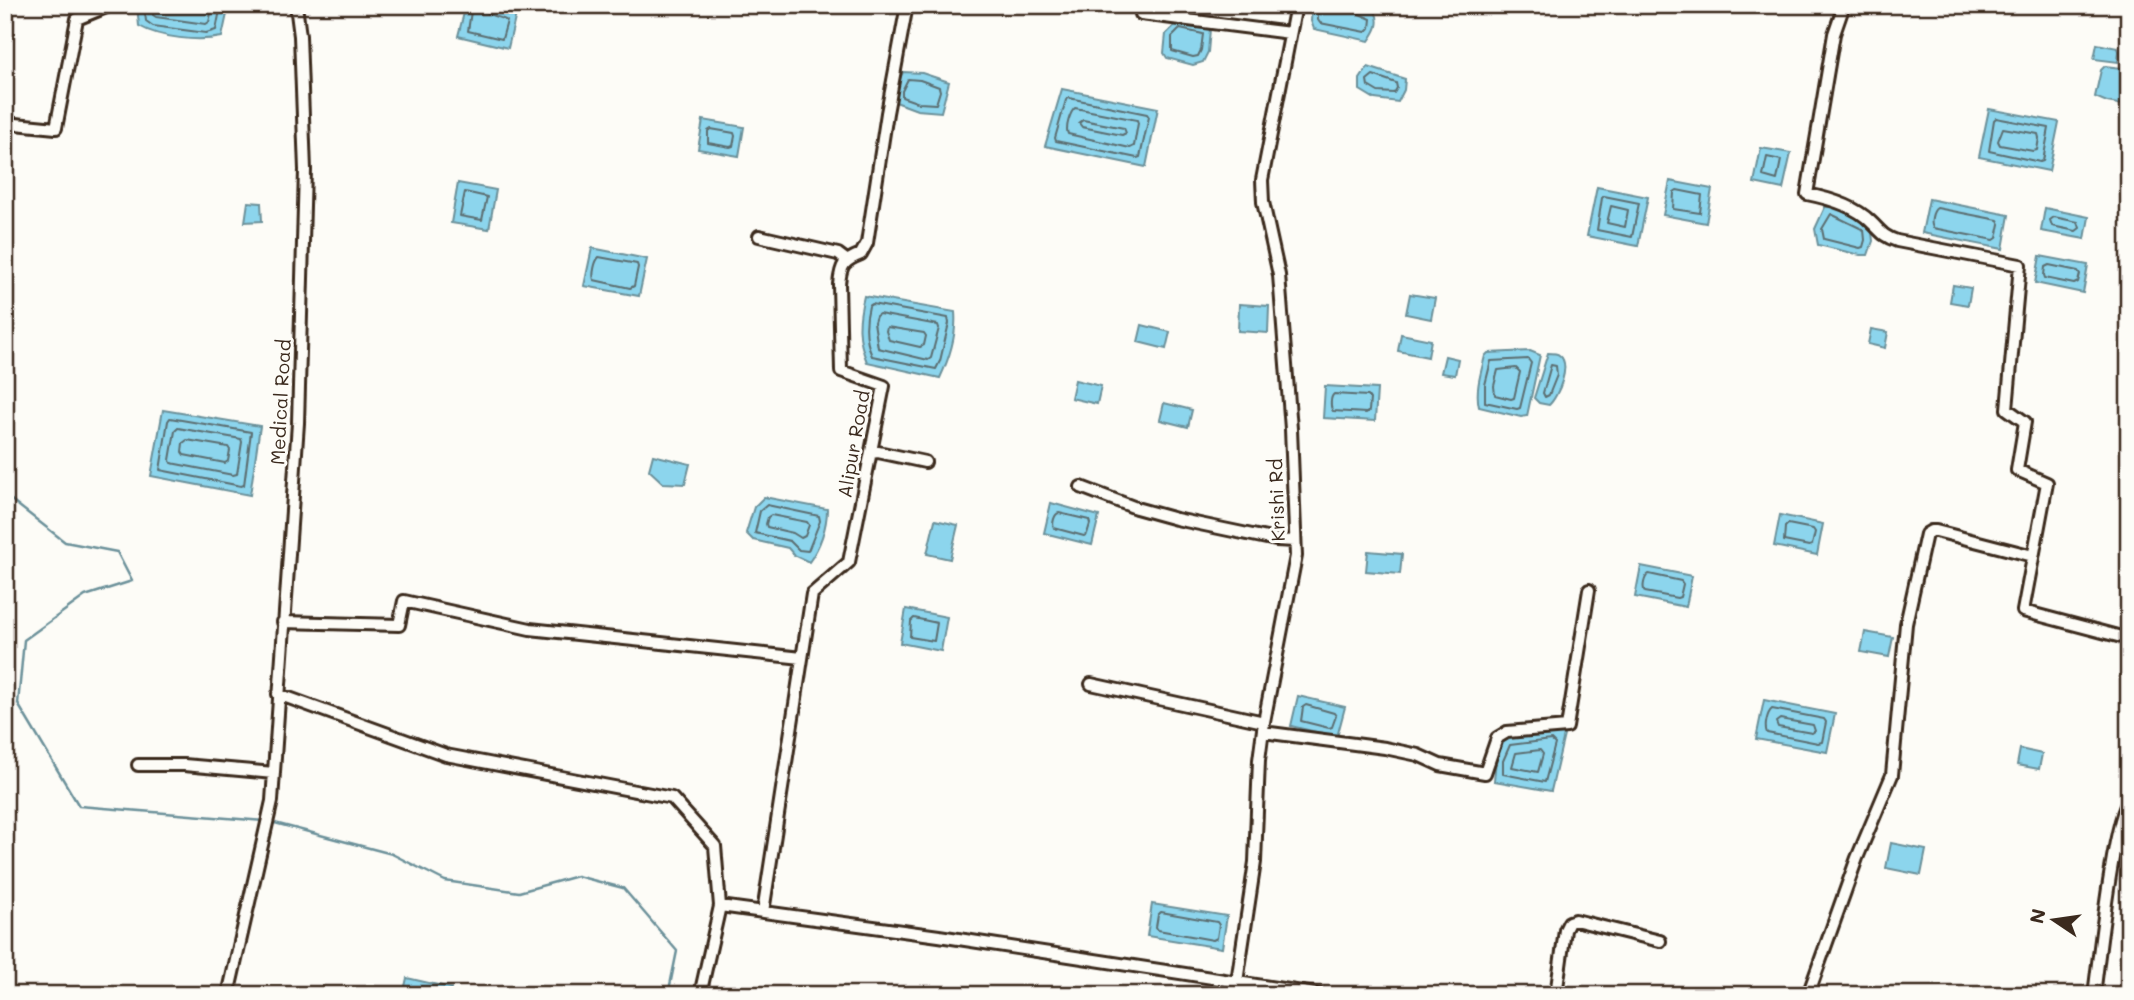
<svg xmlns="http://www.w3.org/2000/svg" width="2134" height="1000" viewBox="0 0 2134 1000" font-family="Mali,sans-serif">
	<rect width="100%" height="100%" fill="#fdfcf7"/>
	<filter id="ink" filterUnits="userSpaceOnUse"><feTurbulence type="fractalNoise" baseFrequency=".0143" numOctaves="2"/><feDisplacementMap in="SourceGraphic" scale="14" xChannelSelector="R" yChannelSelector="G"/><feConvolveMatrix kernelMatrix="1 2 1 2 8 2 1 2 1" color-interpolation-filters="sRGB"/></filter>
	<g filter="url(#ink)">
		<path fill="#8cd5ed" stroke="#6c919a" stroke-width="2" d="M137,5h92l-7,32c-24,5 -62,1 -83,-11z
			M466,5h12l38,9 -8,34 -50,-12z
			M1314,5h32l29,6c6,12 1,20 -6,30l-55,-12 -3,-8 1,-14z
			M1178,22l32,7 -2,23 -5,10 -10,3 -26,-7 -3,-5 2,-19z
			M2097,44l21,4 1,3 -1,11 -24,-3z
			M2105,66l24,3v37l-22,-4 -12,-5 6,-27z
			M1368,67l37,12 -1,11 -6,12 -23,-3 -15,-9v-11z
			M903,72l19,1 27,9 -8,30 -24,-2 -24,-9 2,-12z
			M1062,89l96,19 -12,59 -101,-21z
			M1989,109l70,13 -10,49 -70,-14z
			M703,120l41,7 -5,29 -41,-7z
			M1761,148l30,5 -8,36 -29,-6z
			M1670,181l42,8 -6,34 -43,-8z
			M458,183l38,7 -7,39 -38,-6z
			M1597,187l51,10 -10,49 -51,-10z
			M1929,199l80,16 -6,34 -81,-16z
			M248,202l13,1 1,18 -17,1z
			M1825,207h10l36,18 2,16 -5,14h-8l-42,-10 -3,-16z
			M2045,208l44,9 -4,22 -44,-8z
			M592,248l55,11 -8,37 -55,-10z
			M2040,256l48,9 -5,28 -48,-10z
			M1953,285l18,3 -3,17 -18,-3z
			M1410,294l25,4 -4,21 -25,-5z
			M864,296l91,16c2,22 -6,47 -15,66l-73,-16c-10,-24 -9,-42 -3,-66z
			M1239,304l30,2 -1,27 -30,-2z
			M1142,325l28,7 -4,17 -28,-7z
			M1871,329l17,3 -3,16 -17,-4z
			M1401,334l30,6 -3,17 -30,-6z
			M1530,351l10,4 -13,61 -6,1 -42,-10c-4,-17 2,-35 6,-51l3,-3z
			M1548,353c3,0 9,0 11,2 13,9 -1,42 -10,50l-10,-2 -5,-5z
			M1445,356l13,3 -3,16 -14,-2z
			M1075,380l26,6 -4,18 -26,-6z
			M1325,386l52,3 -2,32 -52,-3z
			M1164,403l28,7 -4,17 -28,-7z
			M163,410l97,16 -10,69 -99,-19z
			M653,455l37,9 -5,20 -22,-1 -14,-13z
			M764,497l63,12c0,18 -7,38 -18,53l-15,-7 -6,-7 -35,-8 -7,-7 8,-26z
			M1051,503l48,13 -7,29 -48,-12z
			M1780,515l43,9 -6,31 -43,-9z
			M935,520l23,5 -8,34 -23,-5z
			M1368,551l34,3 -2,20 -34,-3z
			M1641,566l51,10 -6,31 -51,-10z
			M906,609l41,8 -6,34 -41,-8z
			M1865,632l28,5 -4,20 -28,-5z
			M1298,696l47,11 -8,30 -46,-11z
			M1764,700l71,14 -8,38 -71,-13z
			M1558,732l6,3 -13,56 -57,-10 2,-22 9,-21z
			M2020,749l22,5 -3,15 -22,-4z
			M1891,843l35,7 -5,25 -35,-7z
			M1152,904l75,12 -5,32 -75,-12z
			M407,978l44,10 -1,7h-47z"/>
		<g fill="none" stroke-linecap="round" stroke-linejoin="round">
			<path stroke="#5b6e71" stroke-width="2" d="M144,5l2,16 7,5 53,7 10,-3 5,-25
				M153,5v10l3,2 50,7 3,-2 4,-17
				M472,5l-4,26 34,8 5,-18c-9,-6 -22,-3 -23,-16
				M1318,5v15l2,3 46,9 4,-4 1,-9 -14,-6 -3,-8
				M1180,29l23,5 -2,16 -3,6 -5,1 -21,-6v-14z
				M1373,75l23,8 1,5 -3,5 -16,-1 -10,-6 -1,-6z
				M908,79l12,1 19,7 1,4 -4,13 -17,-1 -17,-6v-6z
				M1069,98l78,16 2,3 -9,40 -3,1 -81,-17 -1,-3 11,-38z
				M1075,108l62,12 1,3 -4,23 -4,2 -62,-14c-3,-6 2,-22 7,-26z
				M1996,118l53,10 -6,33 -3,1 -51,-11 5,-31z
				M1083,120l41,8 2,5 -4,2 -40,-8 -3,-4z
				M2003,128l35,6 1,4 -2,12 -4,1 -33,-6 -2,-4z
				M711,129l23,4 1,3 -2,10 -3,1 -22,-4v-12z
				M1767,157l14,3 -4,20 -14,-4z
				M1677,190l25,5 -2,18 -27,-4 1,-17z
				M465,192l22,5 -5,23 -22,-4z
				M1604,196l35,7 -7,34 -35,-7 5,-32z
				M1611,206l17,4 -3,17 -18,-4z
				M1937,208l61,12 2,4 -3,14 -3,2 -61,-12c-3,-5 -1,-17 4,-20z
				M1831,214l33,16 1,10 -2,7 -3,1 -36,-9 -2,-10z
				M2054,217l24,5 2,6 -4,3 -24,-5 -2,-6z
				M599,257l38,7 1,3 -4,19 -4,2 -36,-8c-2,-6 1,-19 5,-23z
				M2049,265l29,6 2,3 -2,8 -4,2 -29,-6 -1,-3 1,-8z
				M872,304l76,14 1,5 -9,38 -4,8 -64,-13c-7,-16 -7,-34 -3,-50z
				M879,314l59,11 1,3 -8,30 -3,2 -50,-12 -4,-26 2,-6z
				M887,327l37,6 2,3 -2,9 -4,2 -31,-7 -3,-9z
				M1528,359l3,4 -11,45 -3,1 -32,-7v-17l6,-24z
				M1551,365l5,1 1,9 -8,20 -4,2 -2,-4z
				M1516,368l4,4 -6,26 -3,1 -16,-4 -1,-9 4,-16z
				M1334,394l34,2 2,3 -1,12 -3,2 -33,-2c-3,-3 -3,-14 1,-17z
				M170,418l81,14 -7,53 -3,1 -81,-16 8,-49z
				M178,428l63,11 1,3 -5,32 -4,1 -62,-12 -1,-3 5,-29z
				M187,440l41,7 2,3 -2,11 -3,2 -41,-8 -2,-3 1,-9z
				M767,505l52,11 1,5 -12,30 -9,-1 -9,-9 -35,-8 5,-22z
				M1059,513l30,7 1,4 -3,10 -3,2 -30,-8c-2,-4 0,-14 5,-15z
				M771,515l36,7 2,3 -4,11 -4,2 -8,-5 -26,-6 -1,-3 2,-7z
				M1788,524l25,5 2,3 -3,13 -3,1 -25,-5 1,-14z
				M1649,574l32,7 2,3 -3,13 -3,1 -32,-6c-3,-4 -1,-15 4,-18z
				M914,618l23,5 -3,18 -24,-4 1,-16z
				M1306,705l28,8 2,3 -4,11 -3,1 -28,-7 2,-14z
				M1772,709l52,10 2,3 -4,20 -4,1 -51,-10c-3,-6 0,-20 5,-24z
				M1780,719l33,6 2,6 -3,2 -34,-6 -2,-5z
				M1551,740l4,4 -10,38 -42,-8v-13l7,-16z
				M1540,750l3,4 -5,18 -26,-5 4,-14z
				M1161,912l56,10 2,3 -2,13 -4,2 -55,-10 -2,-3 2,-12z"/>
			<path stroke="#6c919a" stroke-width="2.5" d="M5,495l60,47 52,10 15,29 -47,15 -61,44 -6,64 61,102 185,15
				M271,822l121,32 53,27 74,11 58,-16 46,12 54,63 -9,44"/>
			<g stroke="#3b2a1e" stroke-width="16">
				<path id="minor" d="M1844,5l-10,29 -27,160c20,4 48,12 63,27 11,10 12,15 27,20l123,24 -13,144 18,13 -8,48 30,13 -24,128 106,28
					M1141,14l149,19
					M5,123l51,5 21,-109 34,-14
					M759,236l79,18 8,6
					M871,453l7,-1 47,10
					M1081,487l55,21 40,11 100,21 19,1
					M283,622l116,3 5,-24 126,28 272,29
					M1091,684l173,38
					M278,694l168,61 226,43 43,48 5,60
					M1263,732l122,16 33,7 22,10 45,8 12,-35 10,-6 60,-5 22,-137
					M138,765h46l90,8
					M763,912l49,-318 37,-32 35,-176 -43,-15 -2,-87c2,-19 4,-23 22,-30l6,-11 20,-130 20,-108
					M228,995l44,-194 26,-378 7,-253 -5,-134 -4,-31
					M700,995l20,-89 219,30 383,59
					M1235,995l20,-133 4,-102 5,-38 32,-166 -5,-127 -12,-154 -16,-73 -1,-22 34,-175
					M1556,995l9,-65 4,-8 6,-2 85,21
					M1808,995l49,-137 35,-83 14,-151 20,-90 5,-3h5l97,25
					M2094,995c4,-29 20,-180 35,-194"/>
			</g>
			<use href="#minor" stroke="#fdfcf7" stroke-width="10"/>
		</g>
	</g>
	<g text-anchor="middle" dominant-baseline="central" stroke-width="6" stroke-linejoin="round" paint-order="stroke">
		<g font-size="19" fill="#3b2a1e" stroke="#fdfcf7">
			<text transform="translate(280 402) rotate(-87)">Medical Road</text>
			<text transform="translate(853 444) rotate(-80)">Alipur Road</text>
			<text transform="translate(1276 500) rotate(-92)">Krishi Rd</text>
		</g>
	</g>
	<rect width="2134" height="1000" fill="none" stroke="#fdfcf7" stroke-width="28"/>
	<rect x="14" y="14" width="2106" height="972" fill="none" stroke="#3b2a1e" stroke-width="2.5" filter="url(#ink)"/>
	<g transform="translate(2054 920) rotate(283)" stroke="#fdfcf7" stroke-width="5" paint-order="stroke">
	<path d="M0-5L12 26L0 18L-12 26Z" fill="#3b2a1e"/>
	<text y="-10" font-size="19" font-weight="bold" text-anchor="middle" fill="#3b2a1e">N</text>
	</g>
</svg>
